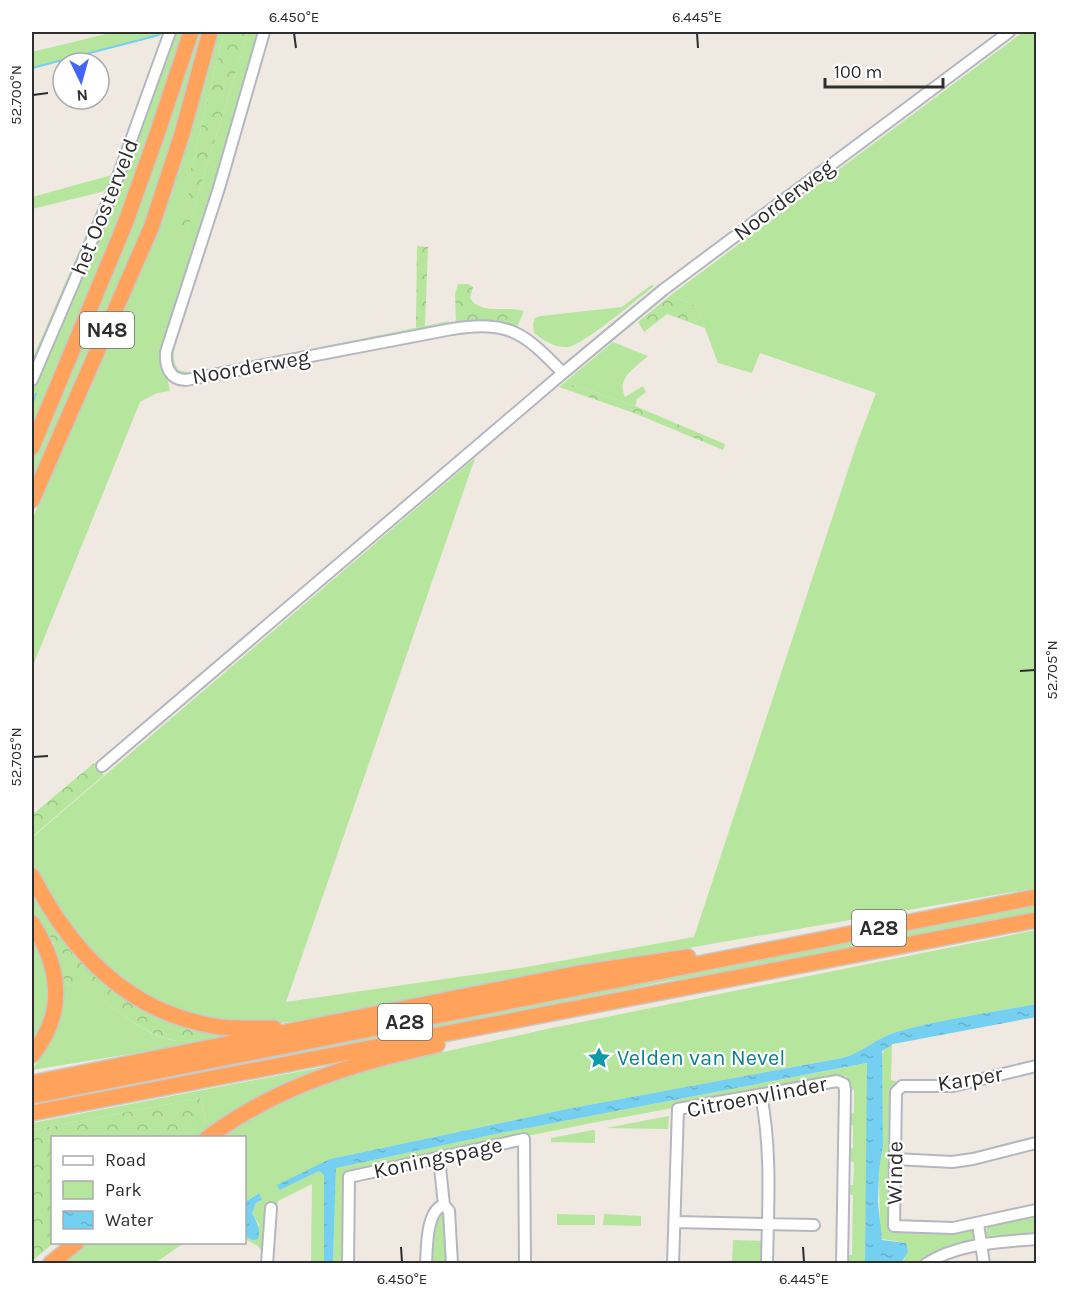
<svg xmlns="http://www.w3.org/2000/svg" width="1068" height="1295" viewBox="0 0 1068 1295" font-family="Karla,sans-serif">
	<defs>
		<pattern id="forest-crowns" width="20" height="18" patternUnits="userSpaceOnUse" patternTransform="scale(1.5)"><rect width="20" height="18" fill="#b6e59e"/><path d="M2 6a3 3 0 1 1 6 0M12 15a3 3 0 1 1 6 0" fill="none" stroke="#9dc588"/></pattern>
		<pattern id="water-ripples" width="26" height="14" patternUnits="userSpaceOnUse" patternTransform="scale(1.5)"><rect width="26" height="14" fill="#75cff0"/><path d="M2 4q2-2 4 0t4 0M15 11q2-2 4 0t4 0" fill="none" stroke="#66b2ce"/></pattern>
	</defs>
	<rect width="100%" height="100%" fill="#efe9e1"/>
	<path fill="#b6e59e" d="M114,32h54l-22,66 -114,277v-15l73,-169 -73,18v-12l80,-22 21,-52 29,-88 -130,33v-16z
		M173,32h15l-88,243 -68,153v-42l34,-78z
		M194,32h13l-59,191 -116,269v-34l26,-61z
		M213,32h11l-35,145 4,6 -16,50 9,1 62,-202h14l-99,326 7,33 -13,2 -17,9 -108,266v-148l28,-71 23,-50z
		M266,32h4l-27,88 -18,70 -47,145c-3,13 -8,22 0,35l14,3 233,-47 24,-5v3l-266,52 -11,-6 -4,-10z
		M1023,32h13v856l-331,57 -408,76 -46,6 -60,-11 -50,-22 -36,-26 -43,-54 -23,-38 -7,-14v-31l2,5 441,-378 -189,544 235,-34 173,-31 162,-491 20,-53 -116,-40 -8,20 -34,-10 -21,-56 -26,-12z
		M651,285l3,1c-15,12 -71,59 -86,61 -13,1 -24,-6 -34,-14l-1,-10 2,-5 6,-2 81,-9z
		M613,342l35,14c-13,12 -32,22 -23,41l18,-11 3,6 -9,7 -2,7 -70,-24z
		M1036,902v11l-330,63 -39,5 -237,49 -398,75v-4z
		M1036,930v74c-46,9 -95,15 -140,28 -20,6 -34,21 -54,26l-270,50 -242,51 -50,31 39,-19 5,4v88h-13l1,-79 -34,17 -1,6h-7l-5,50 -7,-11 -13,-7v-3l7,4 7,-15 -7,-12 4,-10 6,-3 -4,-7 -13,9 -1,-64h-23l22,-15 40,-22 46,-20 60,-17 158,-35z
		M32,934l13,27 5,43 -18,47z
		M81,982c23,19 67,57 96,59 19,1 38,-7 57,-4l-202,33c19,-27 32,-48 31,-84z
		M892,1044l-1,36 7,2 -6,10 -1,136 76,1 5,1 3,9 -4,5 -41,11 -11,8h-18l4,-5 1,-15 -24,-4 -2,-7 -1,-61 4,-25 -2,-90 4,-8z
		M364,1059l-163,78h-18l23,-16 -6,-23 -168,32v-7z
		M868,1063l-3,200h-19v-8h6l1,-60 -6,-1v-9h6l1,-23 -7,-1v-12l6,-1v-23h-5v-12h6v-23l-6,-1 -1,-13 -250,46 -250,50 -2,91 -12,1 3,-96 155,-33z
		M669,1116l-1,13 -62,-1z
		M593,1130l2,1v12l-44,-1v-4z
		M443,1209l6,54 -20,1 1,-20 7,-32z
		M557,1214l38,1v10h-38z
		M604,1214l37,2v10l-38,-1z
		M1036,1214v22l-47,4 -3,-6 1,-8z
		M733,1240l31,1v22l-32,1z
		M86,1243h98l-29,20 -96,1z"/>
	<path fill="url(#forest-crowns)" d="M224,32h24l-62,202 -6,3 -3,-4 15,-50 -3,-6z
		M417,246l11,1 -3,79 -9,2z
		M458,284h10l5,3 -3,11c11,18 37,7 54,13l-7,16 -38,-7 -23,1 -1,-27z
		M671,295l26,12 8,21 -38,-14 -23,18 -6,-10z
		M565,382l70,24 90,38 -2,6 -89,-37 -75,-26z
		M94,763l10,12 -71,61 -1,-21z
		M32,889c41,77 103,134 193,147 -15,1 -32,6 -47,5 -29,-2 -75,-40 -97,-59l-18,4c-2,-27 -11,-55 -31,-73z
		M200,1098l6,23 -23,16 -131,1v104l2,1 -22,18v-131z"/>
	<path fill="url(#water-ripples)" d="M1036,1004v13l-143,27 -11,7 1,95 -4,25 -1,32 4,37 24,3 2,9 -7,11h-36l2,-200 -376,72 -155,33 -3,95h-9v-88l-5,-4 -39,19 -3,-5 53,-26 242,-51 270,-50c20,-5 34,-20 54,-26 45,-13 94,-19 140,-28z
		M259,1193l3,7 -6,3 -4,10c5,9 9,16 6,26l-6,1 -7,-4v-34z"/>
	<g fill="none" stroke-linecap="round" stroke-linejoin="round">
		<path stroke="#75cff0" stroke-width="2" d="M32,68l127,-33
			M32,404l4,-10"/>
		<g stroke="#b4b7c1" stroke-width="14">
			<path id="minor" d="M264,32l-45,156 -53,164c-1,15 4,28 20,28l266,-51c58,-9 72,4 111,44l100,-83 346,-258
				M32,380l80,-187 58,-161
				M102,766l461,-393
				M1036,1066l-83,20h-51l-6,6 -2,134 59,2 83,-18
				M761,1095c11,56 7,112 6,169
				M439,1158l5,47 5,6 3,53
				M895,1159l57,3 21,-3 63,-16
				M675,1222l139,3
				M978,1224l6,40
				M267,1264l4,-56
				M348,1264l1,-87 175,-38 1,125
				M426,1264c1,-16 0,-54 18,-59
				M673,1264l5,-155 159,-28 7,3 1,6 -3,174
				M926,1264c32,-21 74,-22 110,-25"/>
		</g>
		<g stroke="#c9c9c9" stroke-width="18">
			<path id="highway" d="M32,447l93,-223 31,-87 35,-105
				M32,500l119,-272 31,-94 28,-102
				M32,876c40,77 97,138 188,151 17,2 36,1 54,1
				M32,923c28,44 35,89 0,132
				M32,1083l548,-110 108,-16
				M32,1096l1004,-199
				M32,1113l1004,-193
				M207,1138c70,-52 147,-75 230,-93
				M50,1264l27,-22"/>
		</g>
		<use href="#minor" stroke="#fff" stroke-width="10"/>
		<use href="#highway" stroke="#ffa35c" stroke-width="15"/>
	</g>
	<path fill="none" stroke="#2e2e2e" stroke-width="2" d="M294,33l2,15M697,33l1,15M33,95l15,-2M1020,671l15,-1M33,757l15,-1M401,1247l1,15M803,1247l1,15"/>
	<defs>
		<g id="sight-bare" transform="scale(1.8)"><path d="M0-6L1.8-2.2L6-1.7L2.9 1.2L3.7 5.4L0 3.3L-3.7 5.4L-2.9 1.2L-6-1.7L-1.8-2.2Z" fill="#0f9aa8" stroke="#fff" stroke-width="2.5" paint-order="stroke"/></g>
	</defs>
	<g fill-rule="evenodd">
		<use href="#sight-bare" x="599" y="1058"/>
	</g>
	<g text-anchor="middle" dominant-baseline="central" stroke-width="4.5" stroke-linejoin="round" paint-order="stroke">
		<g fill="#fff" stroke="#6d6d6d" stroke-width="1.5">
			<rect x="80" y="312" width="54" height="36" rx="4.5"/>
			<rect x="852" y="910" width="54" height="36" rx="4.5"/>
			<rect x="378" y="1004" width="54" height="36" rx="4.5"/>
		</g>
		<g font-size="21" font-weight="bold" fill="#2e2e2e">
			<text x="107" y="330">N48</text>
			<text x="879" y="928">A28</text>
			<text x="405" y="1022">A28</text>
		</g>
		<g font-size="22" fill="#2e2e2e" stroke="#fff">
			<text transform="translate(784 200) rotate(-37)">Noorderweg</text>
			<text transform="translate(105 207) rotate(-68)">het Oosterveld</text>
			<text transform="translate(251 367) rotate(-10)">Noorderweg</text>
			<text transform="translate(970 1079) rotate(-9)">Karper</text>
			<text transform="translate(757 1097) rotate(-11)">Citroenvlinder</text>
			<text transform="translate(438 1158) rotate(-12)">Koningspage</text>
			<text transform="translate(895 1173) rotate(-89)">Winde</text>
		</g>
		<g font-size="22" fill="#0d838f" stroke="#fff" text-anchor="start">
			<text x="617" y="1058">Velden van Nevel</text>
		</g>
	</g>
	<rect width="1068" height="1295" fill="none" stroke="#ffffff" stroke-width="66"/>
	<rect x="51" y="1136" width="195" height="108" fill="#ffffff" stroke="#ababab" stroke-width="1.5"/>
	<rect x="63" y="1156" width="30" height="9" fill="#ffffff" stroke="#ababab" stroke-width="1.5"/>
	<text x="105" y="1166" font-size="18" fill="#2e2e2e">Road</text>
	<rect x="63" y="1181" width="30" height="18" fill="#b6e59e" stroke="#ababab" stroke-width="1.5"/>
	<text x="105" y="1196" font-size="18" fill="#2e2e2e">Park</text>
	<rect x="63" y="1211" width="30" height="18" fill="url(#water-ripples)" stroke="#ababab" stroke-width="1.5"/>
	<text x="105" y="1226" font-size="18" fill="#2e2e2e">Water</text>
	<g transform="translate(81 81) rotate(175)"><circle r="28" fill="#ffffff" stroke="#ababab" stroke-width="1.5"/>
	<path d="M0-4.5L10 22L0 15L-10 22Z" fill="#4264fb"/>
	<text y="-9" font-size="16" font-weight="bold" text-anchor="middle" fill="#2e2e2e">N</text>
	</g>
	<path d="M825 78v9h118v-9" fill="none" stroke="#2e2e2e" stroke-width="3"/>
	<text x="834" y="78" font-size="18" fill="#2e2e2e" stroke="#ffffff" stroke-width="4.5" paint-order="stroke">100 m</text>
	<rect x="33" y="33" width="1002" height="1229" fill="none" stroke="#2e2e2e" stroke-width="2"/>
	<g font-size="15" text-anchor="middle" fill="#2e2e2e">
		<text x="294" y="22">6.450°E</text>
		<text x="697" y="22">6.445°E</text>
		<text transform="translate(16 95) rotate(-90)" y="5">52.700°N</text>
		<text transform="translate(1052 670) rotate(-90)" y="5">52.705°N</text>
		<text transform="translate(16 757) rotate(-90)" y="5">52.705°N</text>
		<text x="402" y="1284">6.450°E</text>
		<text x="804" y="1284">6.445°E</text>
	</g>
</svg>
